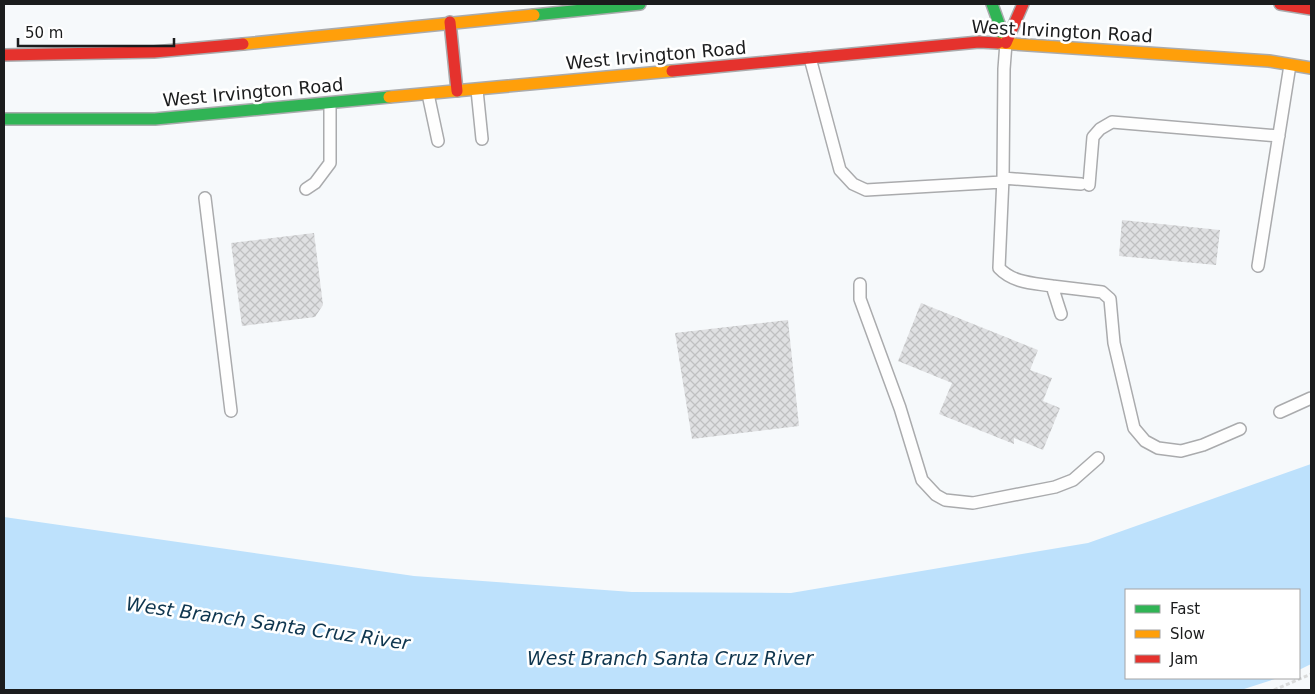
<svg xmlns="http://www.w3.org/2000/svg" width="1315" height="694" viewBox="0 0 1315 694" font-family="'DejaVu Sans',sans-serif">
	<defs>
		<pattern id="building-cross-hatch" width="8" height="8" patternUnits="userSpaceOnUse" patternTransform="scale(1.25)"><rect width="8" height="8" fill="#dfe0e2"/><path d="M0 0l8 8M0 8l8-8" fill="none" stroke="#bfc0c1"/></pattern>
	</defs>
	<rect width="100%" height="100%" fill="#f6f9fb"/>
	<path fill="#bde1fc" d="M1311,464v200l-12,6v-80h-173v88h152l-37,12h-1237v-173l410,59 218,16 159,1 297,-50z"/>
	<path fill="url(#building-cross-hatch)" d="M1122,220l98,10 -4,35 -97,-9z
		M314,233l9,72 -8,12 -73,9 -11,-83z
		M921,303l117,47 -8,20 22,8 -9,23 17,7 -17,42 -29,-12v6l-75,-30 13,-31 -54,-22z
		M788,320l11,106 -107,13 -17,-106z"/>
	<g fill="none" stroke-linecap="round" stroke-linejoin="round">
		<g stroke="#aaabad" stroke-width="14">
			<path id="lane" d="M1006,43l-2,26 -1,109 -4,90c14,15 34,15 53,18l9,28
				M810,58l30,112 13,14 13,6 136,-8
				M477,90l5,49
				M428,94l10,47
				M1003,178l78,6
				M1089,185l4,-48 7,-8 12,-7 167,14
				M306,189l9,-6 15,-20v-60
				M205,198l26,213
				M1258,266l32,-201
				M860,284v15l40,109 22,72 14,15 9,5 28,3 82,-16 18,-7 25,-22
				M1052,286l50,6 8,7 4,44 20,85 11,13 13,7 23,3 22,-6 37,-16
				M1280,412l31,-14"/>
		</g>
		<g stroke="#aaabad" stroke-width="14">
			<path id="fast" d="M992,4l14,39
				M534,15l106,-11
				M4,119h151l234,-22"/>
		</g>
		<g stroke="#aaabad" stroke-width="14">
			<path id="slow" d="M998,43l271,18 42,7
				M243,44l291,-29
				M389,97l283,-26"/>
		</g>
		<g stroke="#aaabad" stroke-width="14">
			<path id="jam" d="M1280,4l31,5
				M450,22l7,69
				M1006,43l17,-39
				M4,55l150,-3 89,-8
				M672,71l307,-29 19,1"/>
		</g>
		<path stroke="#d9dada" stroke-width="3" stroke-dasharray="4 2.5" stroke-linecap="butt" d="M1274,690l37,-16"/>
		<use href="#lane" stroke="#fefefe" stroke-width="11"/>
		<use href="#fast" stroke="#30b455" stroke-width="11"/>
		<use href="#slow" stroke="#ff9f0a" stroke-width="11"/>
		<use href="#jam" stroke="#e5322d" stroke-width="11"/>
	</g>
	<g text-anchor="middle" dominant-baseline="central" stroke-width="5" stroke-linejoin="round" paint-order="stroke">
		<g font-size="18" fill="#1b1c1d" stroke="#fff">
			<text transform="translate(1062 31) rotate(3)">West Irvington Road</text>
			<text transform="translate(656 55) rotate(-5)">West Irvington Road</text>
			<text transform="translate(253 92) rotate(-5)">West Irvington Road</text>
		</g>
		<g font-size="19" font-style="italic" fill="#0f364f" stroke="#fff">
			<text transform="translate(268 623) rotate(8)">West Branch Santa Cruz River</text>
			<text x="670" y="658">West Branch Santa Cruz River</text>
		</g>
	</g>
	<rect width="1315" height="694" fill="none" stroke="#1b1c1d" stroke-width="10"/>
	<rect x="1125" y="589" width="175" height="90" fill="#ffffff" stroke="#a4a4a5"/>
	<rect x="1135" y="605" width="25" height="8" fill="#30b455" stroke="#a4a4a5"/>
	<text x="1170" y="614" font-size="15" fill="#1b1c1d">Fast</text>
	<rect x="1135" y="630" width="25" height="8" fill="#ff9f0a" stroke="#a4a4a5"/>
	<text x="1170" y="639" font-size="15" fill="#1b1c1d">Slow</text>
	<rect x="1135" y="655" width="25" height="8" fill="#e5322d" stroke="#a4a4a5"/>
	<text x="1170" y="664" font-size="15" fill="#1b1c1d">Jam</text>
	<path d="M18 38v8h156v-8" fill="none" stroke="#1b1c1d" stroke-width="2.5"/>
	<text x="25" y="38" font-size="15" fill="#1b1c1d" stroke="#ffffff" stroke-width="4" paint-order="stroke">50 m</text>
</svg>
